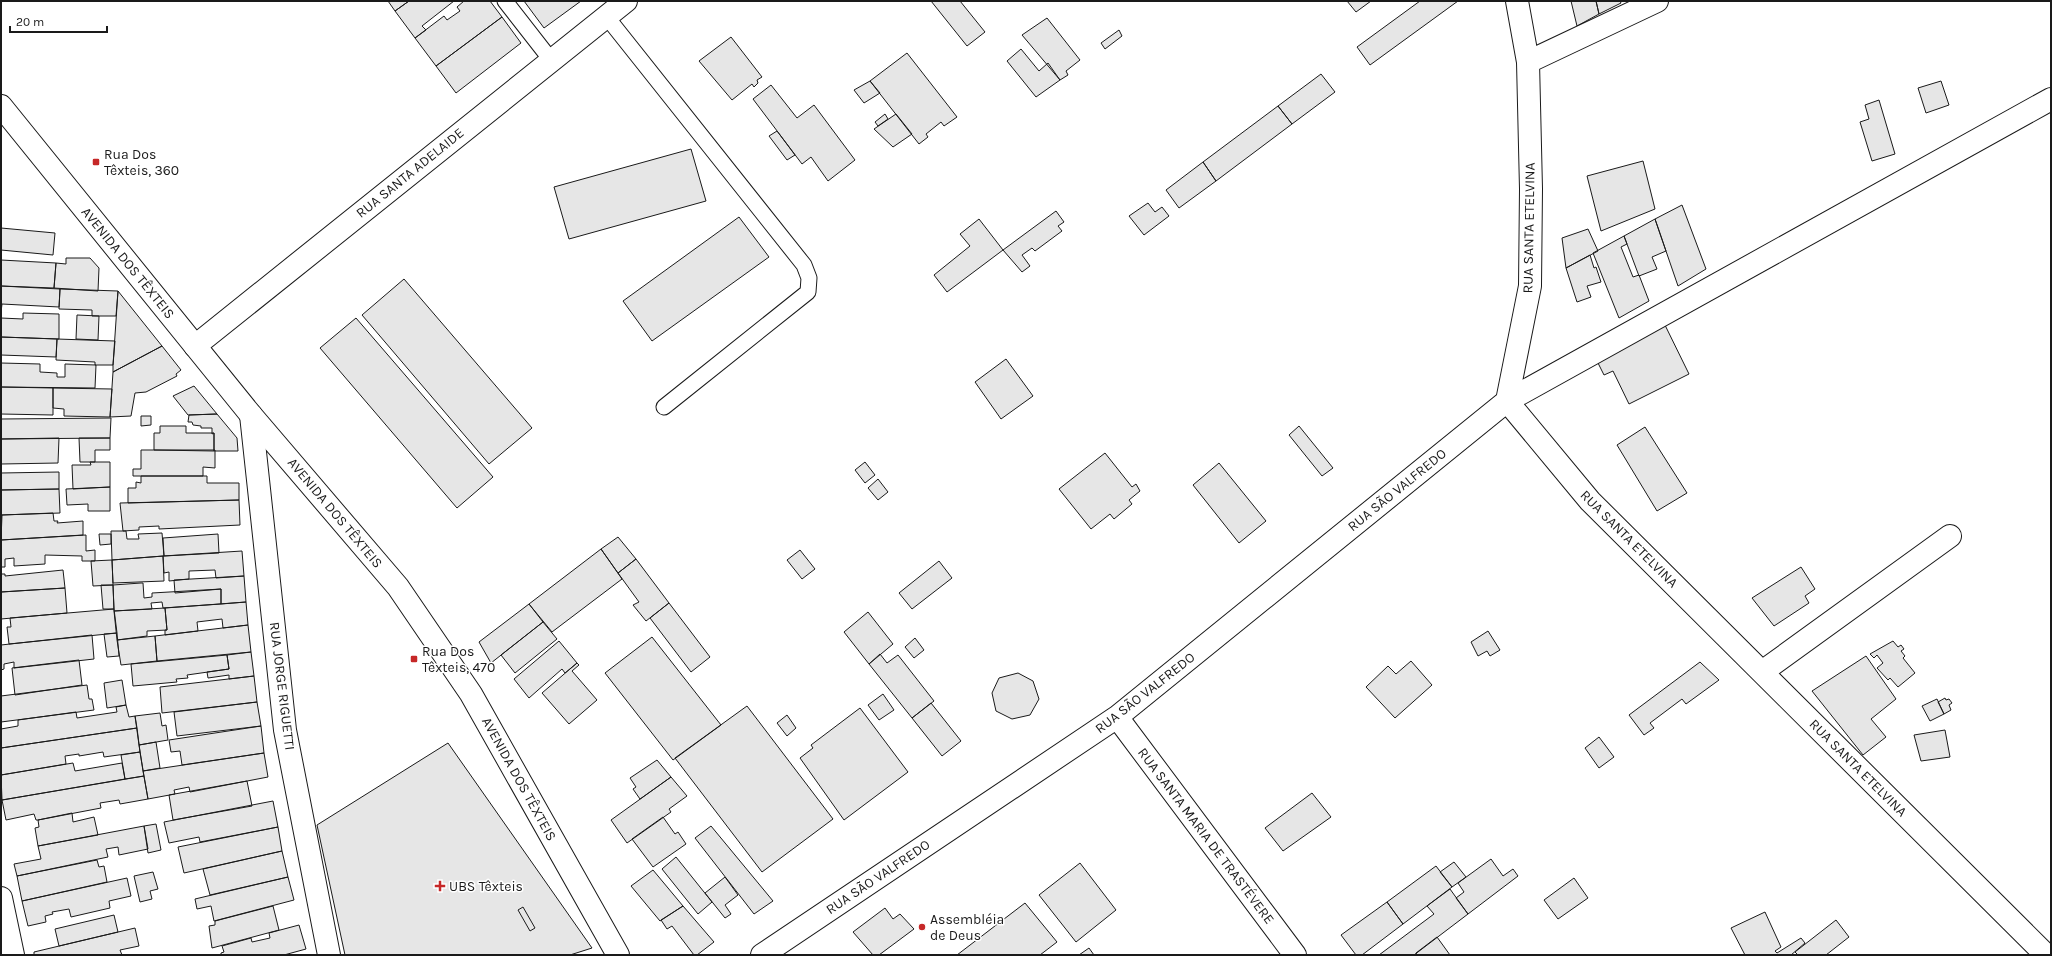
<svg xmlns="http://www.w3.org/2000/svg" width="2052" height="956" viewBox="0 0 2052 956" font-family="Karla,sans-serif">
	<rect width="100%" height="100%" fill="#fff"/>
	<path fill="#e6e6e6" stroke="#1a1a1a" d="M388,1h21l-14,10z
		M409,1h45l-32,25 4,4 -11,8 -20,-27z
		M464,1h26l12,16 -66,49 -21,-28 29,-22 3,4 13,-9 -3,-4z
		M524,1h57l-37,27z
		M931,1h29l25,31 -18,14z
		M1347,1h24l-15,11z
		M1420,1h38l-88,64 -13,-18z
		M1571,1h25l3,13 -22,12z
		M1596,1h24l1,2 -22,11z
		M502,17l19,26 -65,50 -20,-27z
		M1047,18l33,42 -14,11 2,4 -8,5 -38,-45z
		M1119,30l3,6 -17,13 -4,-6z
		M731,37l31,40 -5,3 1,3 -4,4 -2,-3 -20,16 -33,-39z
		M1021,49l18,22 9,-8 12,17 -24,17 -29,-36z
		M907,53l50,64 -13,9 -3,-4 -15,12 2,3 -9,7 -49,-63z
		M1321,74l14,18 -43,32 -14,-18z
		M870,81l10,12 -16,10 -10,-13z
		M1941,81l8,24 -23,8 -8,-25z
		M771,85l26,33 17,-13 41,55 -27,21 -17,-24 -9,7 -49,-65z
		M1879,100l16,54 -23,7 -12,-39 9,-3 -4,-14z
		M1278,106l14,18 -76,57 -13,-19z
		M885,114l3,5 -10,7 -3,-4z
		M896,114l16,20 -19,13 -19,-18z
		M777,131l18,24 -8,5 -18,-24z
		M691,149l15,52 -137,38 -15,-52z
		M1643,161l12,48 -54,22 -14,-55z
		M1203,162l13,19 -37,27 -13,-18z
		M1148,203l7,9 7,-5 7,9 -25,19 -15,-19z
		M1682,205l24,64 -28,17 -23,-67z
		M1056,211l8,11 -6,4 4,5 -27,20 -3,-3 -10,7 8,11 -8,6 -19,-22z
		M739,217l30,40 -117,84 -29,-40z
		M979,219l24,31 -56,42 -13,-17 36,-29 -10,-12z
		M1655,219l11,32 -14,6 5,12 -18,7 -15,-40z
		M1,228l54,5 -2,22 -52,-5z
		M1588,229l10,22 -32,17 -4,-30z
		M1624,236l3,8 -6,3 12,30 6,-2 10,26 -30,17 -26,-65z
		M1590,255l4,13 2,-1 5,15 -14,4 4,11 -14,5 -11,-34z
		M66,258h24l9,10 -1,23 -44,-3 2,-25 10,1z
		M1,260l55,3 -2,25 -53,-2z
		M404,279l128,149 -43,36 -127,-149z
		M1,286l59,3 -1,18 -57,-3 -1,8z
		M60,289l58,2 -2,25h-24v-6l-33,-1z
		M118,291l44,55 -49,26v-7z
		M1,312v6l22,1v-6l36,1v25l-58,-2z
		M77,315l22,1 -1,24 -22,-1z
		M356,318l137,159 -36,31 -137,-160z
		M1662,319l27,55 -60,30 -16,-33 -9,4 -10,-20z
		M1,337l56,2 -1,18 -55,-2z
		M57,339l58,2 -2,24h-18v-3l-39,-2z
		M162,346l19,24 -5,4 1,2 -31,16 -11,1 -4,23 -21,1 3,-45z
		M1006,359l27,37 -32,23 -26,-37z
		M1,363l39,1v8l17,1v4h8v-13l31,1 -1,23 -94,-1z
		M194,386l23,28 -29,1 -15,-19z
		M1,387l52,1v27l-52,-1z
		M53,388l59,1 -2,28 -46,-1v-7l-11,-1z
		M217,414l20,24 1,13h-24v-18l-2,1v-6h-11v-2l-8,-1 -1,-3h-4l1,-7z
		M141,416h10v9l-10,1z
		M111,418l-1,20 -109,1v-20z
		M160,426h26v7h28v18l-60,-1v-17h6z
		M1299,426l34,42 -11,8 -33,-41z
		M1645,427l42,66 -30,18 -40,-66z
		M59,438l-1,25 -57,1v-25z
		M79,438h31v12h-15v12h-15z
		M141,450h74v18l-12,-1v9h-70v-7h8z
		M1105,453l27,34 4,-3 4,7 -11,9 3,4 -18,15 -4,-5 -19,15 -32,-40z
		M90,462h20v25l-37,2 -1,-24h19z
		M865,462l10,13 -10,8 -10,-13z
		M1219,463l47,58 -27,22 -46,-58z
		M59,472v17l-58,1v-17z
		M141,476h66v7h32v17l-111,3v-15h8v-6l5,1z
		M878,479l10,13 -10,8 -10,-12z
		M110,487v24h-22v-7l-21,1 -1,-16z
		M59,489l1,24 -59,2v-25z
		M239,500l1,25 -81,4v-3l-20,1v3l-16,1 -3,-28z
		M53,513l1,8h4l-1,2 26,-2v14l-82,5 1,-25z
		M111,531h15l1,8h12l-1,-5 24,-1 2,23 -52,4z
		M99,534h12v10l-11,1z
		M218,534l1,19 -55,3 -1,-18z
		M86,535v16l9,-1v11h-13v-5l-37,-1v9l-31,2v-8l-9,1v8h-4v-27z
		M618,537l18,22 -18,14 -17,-24z
		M601,549l21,30 -70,53 -23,-28z
		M800,550l15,19 -13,10 -15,-19z
		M242,551l2,25 -28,2 -1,-8 -26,1v8l-20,2v-9l-5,1 -1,-17z
		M163,556l1,25 -51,2 -1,-23z
		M636,559l33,44 -23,18 -13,-16 6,-3 -21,-29z
		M112,560l1,25 -20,1 -2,-25z
		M939,561l13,17 -40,31 -13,-16z
		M1801,567l14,22 -10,7 4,7 -35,23 -22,-28z
		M63,570l2,18 -64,4v-18h4v2z
		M244,576l2,26 -25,2v-15l-46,4 -1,-13z
		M141,583h2l1,15 8,-1v-4l69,-4v15l-58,4 -1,-6 -11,1 1,6 -38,2 -1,-26z
		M101,585h12l1,24h-11z
		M65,588l2,25 -66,6v-27z
		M246,602l2,23 -25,3 -1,-9 -25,3 1,9 -33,4v-5h2l-2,-22z
		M669,603l41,54 -19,15 -41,-54z
		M529,604l14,18 -52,41 -12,-21z
		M165,608l2,22 -20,1v5l-30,4 -3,-29z
		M114,609l3,24 -108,11 -2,-17h4l-1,-9z
		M868,612l25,32 -24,20 -25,-32z
		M543,622l14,17 -42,34 -14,-18z
		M248,625l3,27 -94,9 -2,-25z
		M1488,631l12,19 -10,6 -3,-5 -9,5 -7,-14z
		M117,633l2,23 -12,1 -3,-23z
		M92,635l2,24 -80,9v-6l-10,2v5l-3,1v-25z
		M155,636l2,25 -36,4 -4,-25z
		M652,637l69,88 -48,35 -68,-87z
		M915,638l9,12 -10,8 -9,-11z
		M559,641l18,22 -12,10 -3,-4 -33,29 -15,-19z
		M1893,641l5,6 3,-2 3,4 -3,2 4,5 -2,2 12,15 -17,14 -8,-9 -2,2 -11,-12 6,-5 -6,-8 -3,3 -4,-4z
		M251,652l3,24 -25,3v-4l-21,3 -1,-6 22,-3 -2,-14z
		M880,654l7,9 11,-8 36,46 -22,17 -43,-54z
		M227,655l2,14 -42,6 1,3 -12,1 1,3 -44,4 -2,-22z
		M1866,656l30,43 -25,20 15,18 -23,18 -51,-64z
		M79,660l3,25 -67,10 -3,-27z
		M1411,661l21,24 -37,33 -29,-31 22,-21 8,8z
		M1700,662l19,18 -33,24 -4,-5 -32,24 4,5 -10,7 -15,-20z
		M577,663l2,2 -7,6 25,29 -28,24 -27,-31z
		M1018,673l15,8 6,18 -9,16 -18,4 -16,-8 -4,-18 7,-15z
		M254,676l3,26 -95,11 -2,-26z
		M122,680l4,25 -19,3 -3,-25z
		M87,685l2,14h3l2,11 -93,12v-26z
		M883,694l11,16 -15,10 -11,-15z
		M1945,698l1,2 3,-1 3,4 -3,2 2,5 -7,4 -6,-12z
		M1937,699l7,15 -14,7 -8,-15z
		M257,702l4,24 -84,10 -3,-24z
		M931,703l30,38 -19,15 -30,-38z
		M126,705l3,12 6,-1 2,12 -136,20v-19l17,-3v-6l58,-8 1,6 40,-6 -1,-5z
		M747,706l86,113 -71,53 -87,-114z
		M860,708l48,64 -64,48 -44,-62 13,-10 -2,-3z
		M160,713l2,13 4,-1 2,15 -29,5 -4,-29z
		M787,715l9,13 -9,8 -10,-13z
		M261,726l3,27 -82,12 -2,-14 -9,1 -2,-12z
		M137,728l3,24 -36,5 -1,-5 -24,4v-2l-14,2 1,8 -65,11v-27z
		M1945,730l5,27 -29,4 -7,-26z
		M1599,737l15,20 -15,11 -14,-20z
		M156,742l4,26 -17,3 -4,-26z
		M448,743l144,205 -22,7h-225l-28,-130z
		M140,752l4,24 -19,3 -4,-24z
		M264,753l4,24 -78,15 -1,-5 -15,3 1,4 -27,5 -5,-28z
		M657,760l14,17 -31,22 -7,-10 3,-2 -6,-9z
		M73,763l2,8 47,-8 3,16 -123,21 -1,-25z
		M144,776l4,23 -28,5 -1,-4 -19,3 1,5 -63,12h-2l-2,-6 -28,6 -4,-20z
		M671,777l16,19 -18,13 2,3 -44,31 -16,-23z
		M247,781l5,25 -79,14 -4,-25z
		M1312,793l19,24 -48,34 -18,-23z
		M273,801l5,26 -78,15 -1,-5 -30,6 -5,-21z
		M72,813l1,9 21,-5 4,18 -60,11 -3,-18 4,-1 -1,-7z
		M663,817l12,17 3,-2 8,12 -33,23 -21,-28z
		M156,824l5,26 -13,3 -4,-27z
		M144,826l4,23 -29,6 -1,-8 -12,2 2,8 -91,19 -3,-12 27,-5 -3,-13z
		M711,826l62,75 -19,13 -59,-76z
		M278,827l4,24 -98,22 -6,-26z
		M282,851l6,26 -78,18 -7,-26z
		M676,857l36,45 -14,12 -36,-45z
		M1491,859l12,17 10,-7 5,7 -50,38 -12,-16 8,-6 -6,-9z
		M97,860l2,7 5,-1 3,16 -85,19 -5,-25z
		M1454,862l12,15 -14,10 -12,-15z
		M1080,863l36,47 -40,32 -37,-47z
		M1436,866l16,21 -49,37 -16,-22z
		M653,870l30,36 -23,15 -29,-35z
		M153,872l5,17 -8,2 2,8 -12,3 -6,-26z
		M288,877l6,23 -80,21 -3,-15 -14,3 -2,-10z
		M725,877l13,18 -13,10 6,9 -6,4 -20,-25z
		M127,878l4,18 -22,5 1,7 -39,9 -2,-8 -17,3 1,2 -8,2 1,6 -18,4 -6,-25z
		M1574,878l14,20 -30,21 -14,-19z
		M1450,889l18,25 -54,41h-35l55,-41 -7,-8z
		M1387,902l16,22 -41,31h-6l-15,-20z
		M1025,903l32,39 -17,13h-83z
		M273,906l6,24 -67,18 -3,-22 6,-1v-4z
		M683,906l31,36 -17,13h-3l-22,-29 -5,3 -6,-9z
		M523,907l12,21 -5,3 -12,-21z
		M885,908l8,11 7,-5 14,15 -35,26h-6l-20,-23z
		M1765,912l16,35 -6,4 2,2 24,-15 4,5 -14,12h-46l-14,-27z
		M114,915l4,17 -59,14 -4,-17z
		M1836,920l13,17 -23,18h-28l-3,-3z
		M299,925l7,24 -22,6h-63v-2l3,-1 -2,-6 29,-8 1,4 18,-4 -1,-5z
		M135,928l4,18 -19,4 2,5h-88v-3z
		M1437,937l13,18h-33l-1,-2z
		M1089,948l5,7h-15z"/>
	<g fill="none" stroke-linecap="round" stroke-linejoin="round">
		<g stroke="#1a1a1a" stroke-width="17">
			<path id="service" d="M505,1l46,59
				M606,16l198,249 5,13 -1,14 -144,115"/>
		</g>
		<g stroke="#1a1a1a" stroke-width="24">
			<path id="minor" d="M1528,62l129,-61
				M195,346l431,-345
				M1507,401l83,100 456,454
				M1507,401l23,-115 1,-97 -3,-127 -11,-61
				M251,415l34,315 44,225
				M1762,672l188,-136
				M1117,717l178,238
				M1,898l12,57
				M762,955l355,-238 390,-316 544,-302"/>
		</g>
		<g stroke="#1a1a1a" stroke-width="24">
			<path id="secondary" d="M1,106l250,309 147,172 73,107 147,261"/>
		</g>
		<use href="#service" stroke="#fff" stroke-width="15"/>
		<use href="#minor" stroke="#fff" stroke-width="22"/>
		<use href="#secondary" stroke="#fff" stroke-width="22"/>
	</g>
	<g fill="#c62828" stroke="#fff" stroke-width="1.5">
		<rect x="92" y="158" width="8" height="8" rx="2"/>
		<rect x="410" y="655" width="8" height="8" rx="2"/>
		<path d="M438 880h4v4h4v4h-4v4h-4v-4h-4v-4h4z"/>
		<circle cx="922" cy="927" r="4"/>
	</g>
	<g text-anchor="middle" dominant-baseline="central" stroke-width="3" stroke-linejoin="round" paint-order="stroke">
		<g font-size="14" fill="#1a1a1a" stroke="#fff" text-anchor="start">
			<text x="104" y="154">Rua Dos<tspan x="104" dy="16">Têxteis, 360</tspan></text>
			<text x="422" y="651">Rua Dos<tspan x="422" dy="16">Têxteis, 470</tspan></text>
			<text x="449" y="886">UBS Têxteis</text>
			<text x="930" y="919">Assembléia<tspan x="930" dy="16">de Deus</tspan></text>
		</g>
		<g font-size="14" fill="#1a1a1a" stroke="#fff">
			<text transform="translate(410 173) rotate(-39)">RUA SANTA ADELAIDE</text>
			<text transform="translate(1529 228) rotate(-89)">RUA SANTA ETELVINA</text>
			<text transform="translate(128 263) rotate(51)">AVENIDA DOS TÊXTEIS</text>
			<text transform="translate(1397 490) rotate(-39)">RUA SÃO VALFREDO</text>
			<text transform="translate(335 513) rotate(50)">AVENIDA DOS TÊXTEIS</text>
			<text transform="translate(1629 539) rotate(45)">RUA SANTA ETELVINA</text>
			<text transform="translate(282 686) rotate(83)">RUA JORGE RIGUETTI</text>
			<text transform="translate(1145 693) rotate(-38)">RUA SÃO VALFREDO</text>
			<text transform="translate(1858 768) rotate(45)">RUA SANTA ETELVINA</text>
			<text transform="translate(519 779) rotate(61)">AVENIDA DOS TÊXTEIS</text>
			<text transform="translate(1206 836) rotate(53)">RUA SANTA MARIA DE TRASTÉVERE</text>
			<text transform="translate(878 877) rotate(-34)">RUA SÃO VALFREDO</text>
		</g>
	</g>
	<rect width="2052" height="956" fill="none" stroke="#1a1a1a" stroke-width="4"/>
	<path d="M10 26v6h97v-6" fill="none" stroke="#1a1a1a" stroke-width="2"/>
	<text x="16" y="26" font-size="12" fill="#1a1a1a" stroke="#ffffff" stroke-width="3" paint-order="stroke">20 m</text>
</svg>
